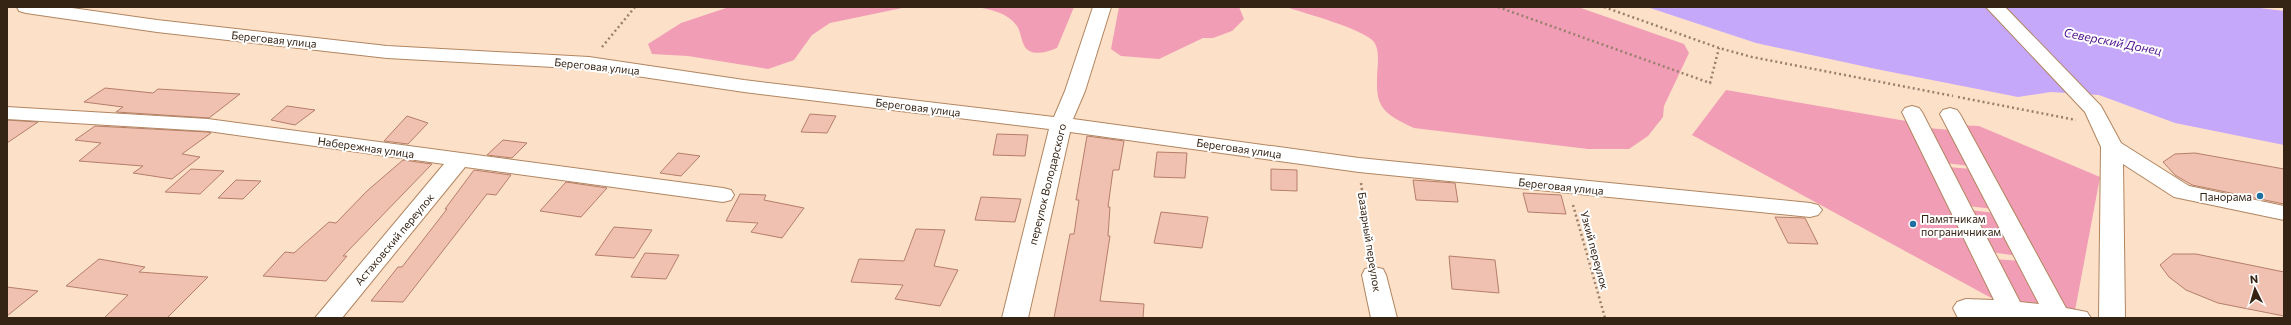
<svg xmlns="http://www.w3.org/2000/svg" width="2291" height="325" viewBox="0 0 2291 325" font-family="Commissioner,sans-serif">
	<rect width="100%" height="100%" fill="#fde0c8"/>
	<path fill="#f29db6" d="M729,7h178l-77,16 -18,12 -18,25 -26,9 -80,-13 -36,-2 -4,-10 33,-21z
		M978,7h96l-17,41c-10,4 -25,9 -32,-1 -4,-6 -4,-15 -8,-21 -9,-13 -25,-16 -39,-19z
		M1119,7h120l5,12 -12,12 -19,7h-10l-44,21 -38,-3 -10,-7z
		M1286,7h292l106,37 5,9 -25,53 -1,11 -15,19 -19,13h-41l-174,-21c-38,-17 -39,-25 -36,-66 0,-7 0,-14 -4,-20 -10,-13 -70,-29 -88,-35z
		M1726,90l186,32 94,184 -314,-171z
		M1959,125l20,1 121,51 -26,139 -14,-3z
		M1927,128l24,2 19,36 -25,-3z
		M1948,167l24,2 21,40 -25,-3z
		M1970,210l25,3 23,43 -27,-4z
		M1994,259l27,2 25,48 -28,-4z"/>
	<path fill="#c6a8fa" d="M1647,7h605l32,4v134l-109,-22 -76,-28 -48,-3 -33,5 -142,-28 -120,-26z"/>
	<path fill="#f0c1b0" stroke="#b57e6a" d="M105,88l48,5 5,-4 82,5 -31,24 -93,-6 7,-5 -39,-5z
		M287,106l28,4 -20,15 -24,-5z
		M810,114l26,2 -9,17 -26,-1z
		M407,116l21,7 -20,21 -24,-3z
		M7,120l31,2 -31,21z
		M95,126l113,6 3,1 -29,21 18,3 -28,22 -39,-6 10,-7 -64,-5 22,-18 -26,-3z
		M997,134l31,1 -3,21 -32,-1z
		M1087,136l37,5 -5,29h-6l-5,37h2l-2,29h2l-10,65 44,3 -1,14h-89l16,-84h4l5,-34h-3z
		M503,140l24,3 -15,15 -25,-3z
		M1157,152l30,1 -2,25 -31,-1z
		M678,153l22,3 -19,20 -21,-3z
		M2195,153l89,16v35l-92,-19 -17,-10 -12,-13 12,-8z
		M403,160l29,4 -89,92h4l-21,25 -63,-5 22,-24 9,1 35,-31 7,1 31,-32z
		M191,169l33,2 -24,23 -35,-2z
		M1271,169l26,1v21l-26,-1z
		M474,170l37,5 -15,20 -9,-1 -84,108 -32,-1 27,-34h4l45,-58h-2z
		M236,180l25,1 -18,18 -25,-1z
		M1413,180l42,3 3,19 -42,-2z
		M566,182l41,6 -26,29 -41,-6z
		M1523,193l38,2 5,19 -38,-2z
		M740,194l26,1 -2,5 40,8 -22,30 -31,-6 7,-9 -32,-2z
		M981,197l40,2 -6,23 -40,-2z
		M1161,212l47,5 -6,31 -48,-5z
		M1775,217l30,1 13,26 -30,-1z
		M614,227l38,3 -18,28 -39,-3z
		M916,229l29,1 -11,36 24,4 -18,36 -45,-7 8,-14 -52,-3 8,-23 45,2z
		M645,253l34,2 -13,24 -35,-2z
		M2173,254h23l88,18v44l-66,-13 -32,-13 -17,-13 -9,-12z
		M1449,256l46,4 4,33 -47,-4z
		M99,259l46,8 -6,5 69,5 -41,41h-63l24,-23 -62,-9z
		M7,287l31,4 -31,25z"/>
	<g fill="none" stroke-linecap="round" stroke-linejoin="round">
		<g stroke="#b28560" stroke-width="2">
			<path id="minor" d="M17,7h48l92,13 230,26 202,11 155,23 310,37 11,-26 28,-84h18l-26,84 -12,28 286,39 451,45 8,2 4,5 -4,5 -8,2 -451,-45 -289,-40 -42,186h-26l47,-189 -305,-37 -155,-23 -202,-11 -230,-26 -131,-19 -7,-2z
				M1986,7h19l96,99 20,37 68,43 95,20v14l-110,-23 -51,-33 2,154h-26l2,-171 -16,-35z
				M1912,106l7,2 3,4 98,190 19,2 -99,-190 3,-4 7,-2 7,2 3,4 106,194 21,4 4,6h-133l-5,-10 4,-6 9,-3 28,1 -92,-188 3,-4z
				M7,107l201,12 515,69 8,2 3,5 -3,5 -8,2 -258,-35 -123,151h-27l129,-154 -236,-33 -201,-12z
				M1374,267l9,2 3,6 11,43h-26l-9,-43 3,-6z"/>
		</g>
		<path stroke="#97806c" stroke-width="2.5" stroke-dasharray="2 3" stroke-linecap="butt" d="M1498,7l212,76 9,-35
			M1604,7l115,41 33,9 201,39
			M602,47l33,-40
			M1958,97l118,23
			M1361,183l10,74
			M1573,205l32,113"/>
		<use href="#minor" fill="#fff" fill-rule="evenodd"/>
	</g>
	<g fill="#1f70a1" stroke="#fff" stroke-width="1.5">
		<circle cx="2260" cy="196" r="4"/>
		<circle cx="1913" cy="224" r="4"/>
	</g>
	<g text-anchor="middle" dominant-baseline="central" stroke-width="4" stroke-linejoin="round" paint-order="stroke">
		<g font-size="11" fill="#352314" stroke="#fff">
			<text transform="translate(274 39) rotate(6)">Береговая улица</text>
			<text transform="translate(597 66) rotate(6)">Береговая улица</text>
			<text transform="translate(918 107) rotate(7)">Береговая улица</text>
			<text transform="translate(366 147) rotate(8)">Набережная улица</text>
			<text transform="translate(1239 148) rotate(8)">Береговая улица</text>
			<text transform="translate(1047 184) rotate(-76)">переулок Володарского</text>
			<text transform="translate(1561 186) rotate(6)">Береговая улица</text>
			<text transform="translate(394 239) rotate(-50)">Астаховский переулок</text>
			<text transform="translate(1370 242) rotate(81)">Базарный переулок</text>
			<text transform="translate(1595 250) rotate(75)">Узкий переулок</text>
		</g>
		<g font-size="11" fill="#352314" stroke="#fff" text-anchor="end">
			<text x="2252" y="196">Панорама</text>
			<text x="1921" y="218" text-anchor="start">Памятникам<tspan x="1921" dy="13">пограничникам</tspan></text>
		</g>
		<g font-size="12" font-style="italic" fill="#51128b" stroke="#fff">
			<text transform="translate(2113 41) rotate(11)">Северский Донец</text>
		</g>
	</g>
	<rect width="2291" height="325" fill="none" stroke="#352314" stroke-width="16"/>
	<g transform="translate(2255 289) rotate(355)" stroke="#ffffff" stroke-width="3" paint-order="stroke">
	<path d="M0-3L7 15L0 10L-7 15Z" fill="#352314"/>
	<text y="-6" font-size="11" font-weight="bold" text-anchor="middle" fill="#352314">N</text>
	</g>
</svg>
